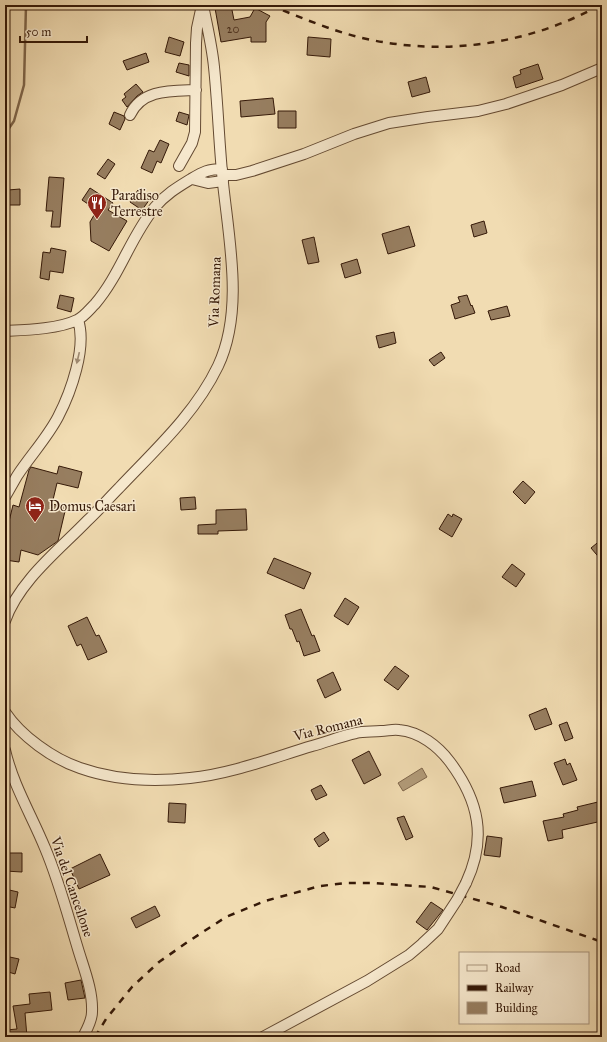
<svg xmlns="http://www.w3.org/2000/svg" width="607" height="1042" viewBox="0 0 607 1042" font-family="'IM FELL Great Primer',serif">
	<rect width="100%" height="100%" fill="#f1dcb2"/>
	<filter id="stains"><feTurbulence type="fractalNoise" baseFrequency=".005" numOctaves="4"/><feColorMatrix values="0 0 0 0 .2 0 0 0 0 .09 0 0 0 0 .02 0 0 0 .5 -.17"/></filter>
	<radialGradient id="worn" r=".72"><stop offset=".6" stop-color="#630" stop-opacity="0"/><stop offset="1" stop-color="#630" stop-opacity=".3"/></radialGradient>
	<path fill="#b19a78" stroke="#7f664b" d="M422,768l5,9 -24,14 -5,-8z"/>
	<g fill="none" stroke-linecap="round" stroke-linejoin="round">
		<path stroke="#7f664b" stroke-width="2.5" d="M5,134l9,-13 10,-36 2,-80"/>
	</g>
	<path fill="#977e60" stroke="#351908" d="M231,5l3,15 16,-3 5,-9 15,8 -4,6v20h-15v-5l-30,5 -6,-34z
		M169,37l15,5 -4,14 -15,-4z
		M308,37l23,2 -1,18 -23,-2z
		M146,53l3,9 -22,8 -4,-9z
		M179,63l10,2v11l-13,-4z
		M538,64l5,15 -27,9 -3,-11 8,-3 -1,-4z
		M426,77l4,15 -18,5 -4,-15z
		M136,84l7,8 -6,4 -10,11 -5,-7 4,-3 -2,-3z
		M273,98l2,16 -34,3 -1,-16z
		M278,111h18v17h-18z
		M114,112l10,4 1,3 -5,11 -11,-6z
		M179,112l10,3 -2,10 -11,-4z
		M160,140l9,4 -8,19 -4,-2 -5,12 -11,-5 8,-18 5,2z
		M108,159l7,5 -10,15 -8,-5z
		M49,177l15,1 -4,49h-9l2,-16h-7z
		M90,188l23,15 -5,7 19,11 -18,30 -18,-10 -1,-19 7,-12 -15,-10z
		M20,189v16h-11l-1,-15z
		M138,190l12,9 -8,11 -12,-8z
		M484,221l3,12 -13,4 -3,-12z
		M409,226l6,20 -27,8 -6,-20z
		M314,237l5,25 -11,2 -6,-24z
		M51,248l15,3 -3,22 -13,-2 -1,9 -9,-2 3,-26 7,1z
		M357,259l4,14 -16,5 -4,-14z
		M60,295l14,3 -3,14 -14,-4z
		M467,295l4,11 1,-1 3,8 -20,6 -4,-14 9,-3 -2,-5z
		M507,306l3,10 -19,4 -3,-9z
		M394,332l2,11 -17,5 -3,-12z
		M441,352l4,6 -11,8 -5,-6z
		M59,466l23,6 -4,16 -21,-5 -5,21 14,3 -8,34 -20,14 -17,-5 -2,12 -14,-2v-22l8,-33 6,2 10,-37 2,-3 26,7z
		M523,481l12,11 -10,12 -12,-12z
		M195,497l1,12 -15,1 -1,-12z
		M246,509l1,21 -29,1v3h-20v-9l18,-1v-14z
		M448,514l4,3 1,-3 9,5 -10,18 -13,-8z
		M602,539v22l-11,-13z
		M274,558l37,15 -7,16 -37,-16z
		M512,564l13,10 -9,13 -14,-10z
		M345,598l14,9 -11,18 -14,-9z
		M301,609l11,27 2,-1 6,16 -16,5 -5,-15 -2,1 -5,-13h-2l-5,-14z
		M87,617l9,19 3,-1 8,17 -19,8 -7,-16 -4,2 -9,-20z
		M395,666l14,10 -11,14 -14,-10z
		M333,672l8,18 -16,8 -8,-18z
		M546,708l6,16 -17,6 -6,-15z
		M567,722l6,16 -8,3 -6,-16z
		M369,751l12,24 -17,9 -12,-24z
		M565,759l2,6 3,-2 7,17 -14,5 -9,-22z
		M532,781l4,15 -32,7 -4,-15z
		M321,785l6,10 -11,5 -5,-10z
		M602,801v20l-40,9 1,8 -15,3 -5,-20 21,-4 -1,-3 15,-4 -1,-3z
		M169,803l17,1 -1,19 -17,-1z
		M404,816l9,21 -7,3 -9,-22z
		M324,832l5,8 -10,7 -5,-8z
		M487,836l15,2 -2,19 -16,-2z
		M5,853h17v19l-17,-1z
		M100,854l10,21 -31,14 -9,-20z
		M5,889l13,3 -3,16 -10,-2z
		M431,902l12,8 -16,20 -11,-8z
		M155,906l5,10 -24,12 -5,-10z
		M5,956l14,3 -4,15 -10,-3z
		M81,980l4,18 -17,2 -3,-17z
		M50,992l2,18 -27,3 2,24h-20l-1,-7 11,-1 -4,-23 17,-2 -1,-10z"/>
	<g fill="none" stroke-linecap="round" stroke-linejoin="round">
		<g stroke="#644a32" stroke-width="12">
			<path id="street" d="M130,115c12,-26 41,-24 66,-25
				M179,166l13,-23 3,-11 1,-89 1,-15 5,-23
				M223,175h13l16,-4 52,-17 50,-20 35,-11 39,-6 50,-6 28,-7 56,-19 40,-17
				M192,179l16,4 15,-2
				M5,331c20,-1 54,-2 72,-11 7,-3 12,-10 18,-16 25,-29 36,-68 60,-97 11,-13 23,-20 36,-28 12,-7 17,-10 31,-10
				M5,497c4,-7 8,-14 12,-21 13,-20 30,-38 41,-59 13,-25 29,-70 20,-97
				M5,621c14,-40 54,-71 82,-100 11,-10 21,-22 32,-33 35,-37 76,-74 99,-122 26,-55 11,-125 5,-183 -4,-39 -5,-77 -9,-116 -2,-21 -7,-41 -11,-62
				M5,712c16,24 48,47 75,56 34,12 74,14 110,10 41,-4 82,-20 122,-32 15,-4 29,-10 44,-13 8,-2 17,-1 25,-2 6,0 12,-2 18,-1 21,2 39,16 51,32 29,39 37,76 16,121
				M5,750c8,35 27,66 40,98 14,33 23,68 33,101 6,20 15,42 14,63 0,9 -5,17 -9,25
				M263,1037l104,-56 42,-26 13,-11 16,-15 19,-29"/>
		</g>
		<use href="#street" stroke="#f6e8cd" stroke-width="10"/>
		<path stroke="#351908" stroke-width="2.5" stroke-dasharray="7 7" stroke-linecap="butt" d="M270,5c29,12 58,24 88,32 82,20 168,9 242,-32
			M95,1037l11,-18 26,-32 27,-25 30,-21 37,-24 39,-16 55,-15 27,-3h27l57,4 71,20 100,35"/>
		<g stroke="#644a32" stroke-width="12" stroke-linecap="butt">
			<path id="street-bridge" d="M457,900l9,-17"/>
		</g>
		<use href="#street-bridge" stroke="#f6e8cd" stroke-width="10"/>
	</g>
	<defs><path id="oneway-solid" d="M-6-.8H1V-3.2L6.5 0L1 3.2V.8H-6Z"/></defs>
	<use fill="#9f8b74" href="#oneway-solid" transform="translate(78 358) rotate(103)"/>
	<defs>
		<g id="restaurant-pin" transform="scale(1)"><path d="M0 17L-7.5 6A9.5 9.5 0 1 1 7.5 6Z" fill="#8f2418" stroke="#f6e8cd"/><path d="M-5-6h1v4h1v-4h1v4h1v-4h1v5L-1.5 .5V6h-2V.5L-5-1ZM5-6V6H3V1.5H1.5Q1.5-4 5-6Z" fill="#fff"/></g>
		<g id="hotel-pin" transform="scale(1)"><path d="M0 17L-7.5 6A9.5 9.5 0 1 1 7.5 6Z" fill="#8f2418" stroke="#f6e8cd"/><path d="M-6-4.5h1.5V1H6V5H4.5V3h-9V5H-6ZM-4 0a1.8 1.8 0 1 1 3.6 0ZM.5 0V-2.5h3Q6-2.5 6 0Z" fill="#fff"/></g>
	</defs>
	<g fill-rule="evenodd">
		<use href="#restaurant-pin" x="97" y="203"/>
		<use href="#hotel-pin" x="35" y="506"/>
	</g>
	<g text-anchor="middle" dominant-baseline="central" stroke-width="3" stroke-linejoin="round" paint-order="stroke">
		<g font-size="12" fill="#4e321e">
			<text x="233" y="29">20</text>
		</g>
		<g font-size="14" fill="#351908" stroke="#f6e8cd" text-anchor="start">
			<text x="111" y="195">Paradiso<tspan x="111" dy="16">Terrestre</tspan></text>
			<text x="49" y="506">Domus Caesari</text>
		</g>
		<g font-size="14" fill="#351908" stroke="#f6e8cd">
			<text transform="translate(215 292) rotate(-88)">Via Romana</text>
			<text transform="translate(328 728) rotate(-14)">Via Romana</text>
			<text transform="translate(72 887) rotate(71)">Via del Cancellone</text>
		</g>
	</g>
	<rect width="607" height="1042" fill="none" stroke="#f1dcb2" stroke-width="20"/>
	<rect x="6" y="6" width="595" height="1030" fill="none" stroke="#351908" stroke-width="2"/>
	<rect x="10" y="10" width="587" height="1022" fill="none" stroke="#351908"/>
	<rect x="459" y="952" width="130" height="72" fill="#f6e8cd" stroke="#a9957e"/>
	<rect x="467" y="965" width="20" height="6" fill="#f6e8cd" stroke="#a9957e"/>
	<text x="495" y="972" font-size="12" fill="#351908">Road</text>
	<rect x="467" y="985" width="20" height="6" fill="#351908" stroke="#a9957e"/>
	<text x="495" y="992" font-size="12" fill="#351908">Railway</text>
	<rect x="467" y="1002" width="20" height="12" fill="#977e60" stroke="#a9957e"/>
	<text x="495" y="1012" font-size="12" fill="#351908">Building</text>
	<path d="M20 36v6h67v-6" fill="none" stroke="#351908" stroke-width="2"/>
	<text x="26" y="36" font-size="12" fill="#351908" stroke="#f6e8cd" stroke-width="3" paint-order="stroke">50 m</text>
	<rect width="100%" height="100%" filter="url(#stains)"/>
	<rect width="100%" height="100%" fill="url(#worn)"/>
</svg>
